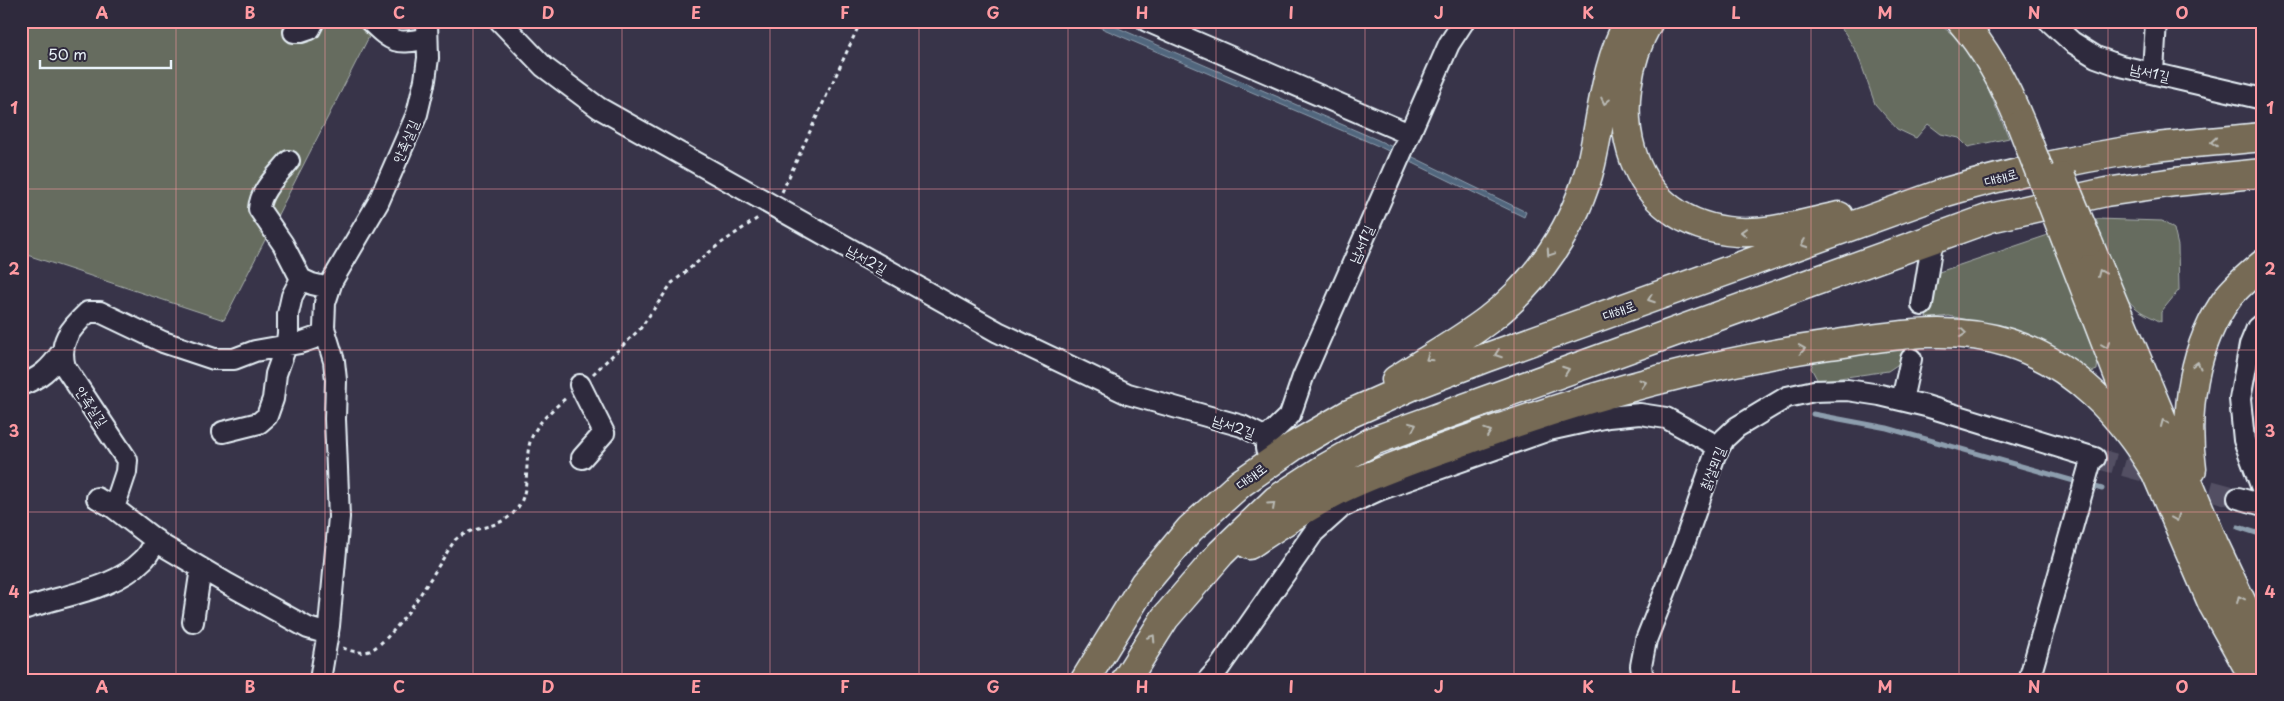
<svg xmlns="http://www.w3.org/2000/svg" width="2284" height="701" viewBox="0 0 2284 701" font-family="'Playpen Sans','Poor Story',sans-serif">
	<rect width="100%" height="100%" fill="#383449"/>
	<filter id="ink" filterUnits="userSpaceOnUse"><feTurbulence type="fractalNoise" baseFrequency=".02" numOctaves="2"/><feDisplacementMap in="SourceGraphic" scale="10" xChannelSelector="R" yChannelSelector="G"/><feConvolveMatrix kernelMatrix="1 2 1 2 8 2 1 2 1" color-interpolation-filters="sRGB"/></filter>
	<g filter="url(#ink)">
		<path fill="#666c5f" stroke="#a7aeac" d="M21,21h339l14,6 -150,293 -203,-67z
			M1834,21h101l21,16 23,30 30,71 -41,9 -9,-9 -18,-4 -13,-10 -12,14 -19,-9 -22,-25 -17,-49 -13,-22z
			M2096,219l66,2 12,8 4,17 1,44 -18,22v10c-7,-4 -15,-7 -21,-11 -28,-19 -35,-62 -44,-92z
			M2048,235l45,105 5,18 -1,12 -8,3 -61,-36 -25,-10 -54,-11 -23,3 10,-46z
			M1908,345l-2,14 -18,12 -70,10 -7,-13 3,-7z"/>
		<path fill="#51667d" stroke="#8d9eae" d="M1085,21h17l276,119 148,72 -2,5 -148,-72z"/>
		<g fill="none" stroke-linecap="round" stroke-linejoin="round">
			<path stroke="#8d9eae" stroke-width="5" d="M1813,414l74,14 194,55
				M2089,485l13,4
				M2238,527l25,8"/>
			<path stroke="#525063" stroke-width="20" stroke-dasharray="20 10" stroke-linecap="butt" d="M2095,458l143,40"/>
			<g stroke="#e8f1f8" stroke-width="24">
				<path id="minor" d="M370,21c23,22 26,24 57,17
					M500,21l44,46 55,41 399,224 130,62 114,32 24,12
					M1147,21l262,113
					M2049,21l23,21 24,15 25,9 142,33
					M294,32h7l9,-3 4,-8
					M2153,72l3,-51
					M289,161c-11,14 -29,29 -30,48l24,35 18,35 11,5 17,4
					M1922,305l11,-67
					M2263,323l-6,5 -7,17 -10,54 4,41 19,51
					M326,334l-26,9 -45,8 -21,8h-20l-51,-17 -63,-30h-12c-18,17 -30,30 -23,55l62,93 -1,12 -12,36 48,37 66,39 80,44 20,6
					M21,385c19,-7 29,-16 40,-32
					M580,385l24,48 -22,25
					M1902,400l9,-41
					M223,432l36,-9 8,-7 6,-17 3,-25 10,-28 2,-12v-20l4,-18 9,-17
					M1266,449v-11l24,-23 13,-38 146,-333 15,-23
					M97,498l17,10
					M2238,498l25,7
					M21,610c39,-15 92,-19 122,-50 6,-5 9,-13 13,-20
					M193,622l8,-54
					M320,680l9,-54 10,-109 -4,-98 1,-39 -2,-19 -10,-33 1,-25 7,-22 46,-78 39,-89 8,-34 3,-22 -1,-37
					M1208,680l11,-12 95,-136 28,-25 37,-17 170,-60 59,-13 32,-3 26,4 53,29
					M1643,680l-2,-14 5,-26 37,-93 32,-92 9,-16 13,-12 50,-30 27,-6 33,-1 33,5 46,11 169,52
					M2029,680l63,-223"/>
			</g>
			<g stroke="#e8f1f8" stroke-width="31">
				<path id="highway" d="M1649,21c-45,80 -28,196 78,210 38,5 75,-7 112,-15
					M1961,21c27,31 45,66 60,103
					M2088,242l126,302 37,78 12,20
					M2070,250l86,223 57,132 42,75
					M1396,380c30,-20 63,-38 92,-60 50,-38 88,-95 103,-156 11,-47 14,-100 38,-143
					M2192,469c-8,-59 1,-124 37,-173 10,-12 22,-22 34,-32
					M1249,545c29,-20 59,-39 90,-55 39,-19 81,-33 122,-48 120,-44 242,-79 369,-97 60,-9 120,-21 179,-2 64,20 114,74 147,130
					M1085,680l59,-96 46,-55 51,-46 53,-37 55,-32 63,-28 73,-28 461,-166c66,-19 134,-35 203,-44 38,-5 76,-7 114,-11
					M1126,680l39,-62 56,-65 55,-53 46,-30 51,-29 617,-223 116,-26 69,-10 88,-9"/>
			</g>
			<path stroke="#e8f1f8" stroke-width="3" stroke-dasharray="4 4" stroke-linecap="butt" d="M782,192l79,-171
				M593,374l47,-45 32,-46 45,-37 41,-28
				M343,648c7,3 18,6 26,3 29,-13 67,-83 86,-111 18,-16 44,-9 61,-30 15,-18 8,-47 14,-68 6,-19 22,-32 36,-44"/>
			<use href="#minor" stroke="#2f2a3d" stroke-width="20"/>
			<use href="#highway" stroke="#766a54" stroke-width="28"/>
			<g stroke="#e8f1f8" stroke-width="31" stroke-linecap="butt">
				<path id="highway-bridge" d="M2021,124l49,126
					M2061,177l27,65"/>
			</g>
			<use href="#highway-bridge" stroke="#766a54" stroke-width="28"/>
		</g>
		<defs><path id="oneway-chevron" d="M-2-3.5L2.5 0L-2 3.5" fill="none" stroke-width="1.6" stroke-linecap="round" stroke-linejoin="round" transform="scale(1.25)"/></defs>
		<g stroke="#babbb6">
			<use href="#oneway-chevron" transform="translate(1605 101) rotate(102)"/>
			<use href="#oneway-chevron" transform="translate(2214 142) rotate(175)"/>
			<use href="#oneway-chevron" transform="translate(1744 232) rotate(-178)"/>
			<use href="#oneway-chevron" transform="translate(1804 244) rotate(160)"/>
			<use href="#oneway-chevron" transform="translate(1550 253) rotate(124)"/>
			<use href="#oneway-chevron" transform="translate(2101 273) rotate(-113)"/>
			<use href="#oneway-chevron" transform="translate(1651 299) rotate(160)"/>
			<use href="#oneway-chevron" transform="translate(1963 333) rotate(6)"/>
			<use href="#oneway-chevron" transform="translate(2106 345) rotate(69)"/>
			<use href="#oneway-chevron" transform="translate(1802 349) rotate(-9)"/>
			<use href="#oneway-chevron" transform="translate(1498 354) rotate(160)"/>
			<use href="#oneway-chevron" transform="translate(1429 358) rotate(147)"/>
			<use href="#oneway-chevron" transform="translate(2197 365) rotate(-75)"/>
			<use href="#oneway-chevron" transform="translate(1566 370) rotate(-20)"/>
			<use href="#oneway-chevron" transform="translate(1643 383) rotate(-16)"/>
			<use href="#oneway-chevron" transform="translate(2164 423) rotate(-113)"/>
			<use href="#oneway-chevron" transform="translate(1413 426) rotate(-22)"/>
			<use href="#oneway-chevron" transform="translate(1488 432) rotate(-19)"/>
			<use href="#oneway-chevron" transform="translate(1272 505) rotate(-42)"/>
			<use href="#oneway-chevron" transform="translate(2176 518) rotate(67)"/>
			<use href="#oneway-chevron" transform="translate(2240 599) rotate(-115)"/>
			<use href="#oneway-chevron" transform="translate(1152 638) rotate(-57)"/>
		</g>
	</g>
	<path fill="none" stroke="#ff9aa2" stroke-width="1" stroke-opacity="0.55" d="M176,21v659M325,21v659M473,21v659M622,21v659M770,21v659M919,21v659M1068,21v659M1216,21v659M1365,21v659M1514,21v659M1662,21v659M1811,21v659M1959,21v659M2108,21v659M21,189h2242M21,350h2242M21,512h2242"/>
	<g text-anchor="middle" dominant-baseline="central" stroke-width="4.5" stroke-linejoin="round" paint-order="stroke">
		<g font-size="14" fill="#e8f1f8" stroke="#2f2a3d">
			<text transform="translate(2150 72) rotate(12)">남서1길</text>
			<text transform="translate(405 141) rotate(-67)">안족실길</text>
			<text transform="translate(2001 177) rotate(-15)">대해로</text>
			<text transform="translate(1361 244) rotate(-66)">남서1길</text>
			<text transform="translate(867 259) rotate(29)">남서2길</text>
			<text transform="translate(1619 310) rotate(-20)">대해로</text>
			<text transform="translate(92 406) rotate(56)">안족실길</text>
			<text transform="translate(1234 426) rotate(19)">남서2길</text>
			<text transform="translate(1712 468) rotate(-68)">칡살뫼길</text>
			<text transform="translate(1251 476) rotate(-37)">대해로</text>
		</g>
	</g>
	<rect width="2284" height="701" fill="none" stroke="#2f2a3d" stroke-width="55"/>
	<path d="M40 60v8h131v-8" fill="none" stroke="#e8f1f8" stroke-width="2.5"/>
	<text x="48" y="60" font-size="15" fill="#e8f1f8" stroke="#2f2a3d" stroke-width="4" paint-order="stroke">50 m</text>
	<rect x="28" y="28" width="2228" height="646" fill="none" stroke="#ff9aa2" stroke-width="2"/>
	<g font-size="16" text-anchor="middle" font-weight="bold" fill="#ff9aa2">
		<text x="102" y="19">A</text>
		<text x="250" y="19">B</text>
		<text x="399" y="19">C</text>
		<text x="548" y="19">D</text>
		<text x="696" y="19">E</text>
		<text x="845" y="19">F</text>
		<text x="993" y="19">G</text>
		<text x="1142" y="19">H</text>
		<text x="1291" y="19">I</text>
		<text x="1439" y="19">J</text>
		<text x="1588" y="19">K</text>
		<text x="1736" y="19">L</text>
		<text x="1885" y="19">M</text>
		<text x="2034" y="19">N</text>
		<text x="2182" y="19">O</text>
		<text x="14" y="114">1</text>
		<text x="2270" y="114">1</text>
		<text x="14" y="275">2</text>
		<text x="2270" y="275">2</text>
		<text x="14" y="437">3</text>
		<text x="2270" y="437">3</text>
		<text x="14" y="598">4</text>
		<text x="2270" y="598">4</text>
		<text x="102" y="693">A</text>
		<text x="250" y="693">B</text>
		<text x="399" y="693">C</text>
		<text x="548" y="693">D</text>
		<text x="696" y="693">E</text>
		<text x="845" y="693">F</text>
		<text x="993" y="693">G</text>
		<text x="1142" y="693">H</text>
		<text x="1291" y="693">I</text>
		<text x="1439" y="693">J</text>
		<text x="1588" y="693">K</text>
		<text x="1736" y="693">L</text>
		<text x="1885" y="693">M</text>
		<text x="2034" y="693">N</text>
		<text x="2182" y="693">O</text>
	</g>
</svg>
